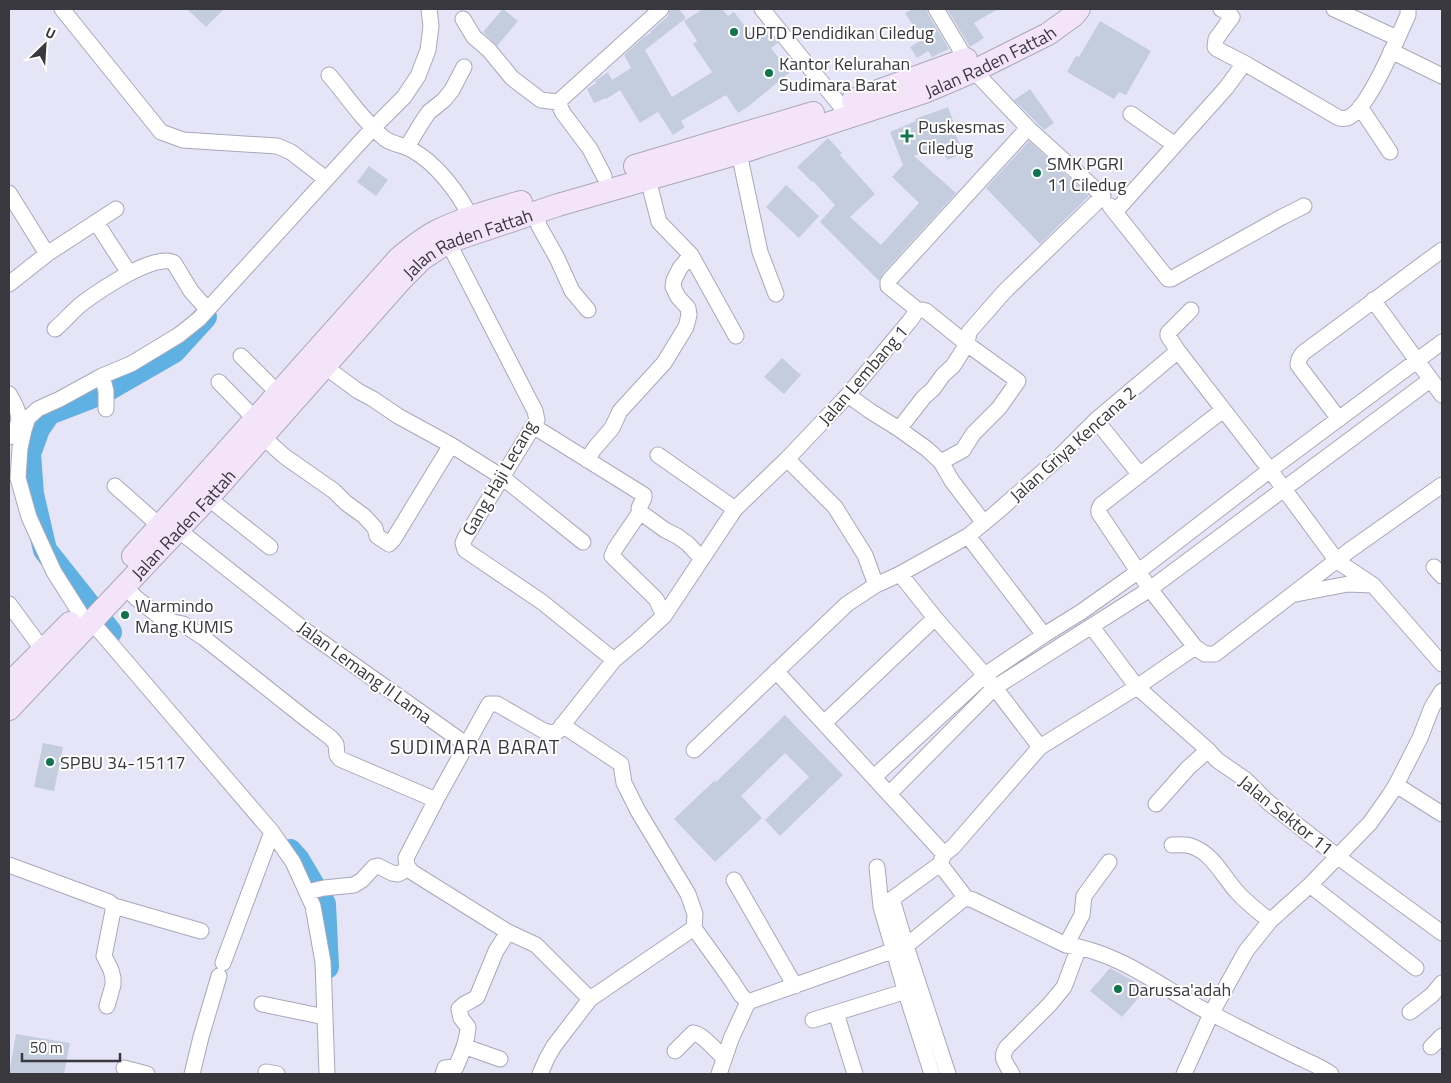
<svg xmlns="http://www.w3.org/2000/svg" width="1451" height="1083" viewBox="0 0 1451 1083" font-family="'Titillium Web',sans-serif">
	<rect width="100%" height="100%" fill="#e6e5f8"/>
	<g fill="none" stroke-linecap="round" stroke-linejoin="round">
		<path stroke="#5fb1e3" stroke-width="24" d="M110,632l-65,-82 -13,-56 -3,-40 9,-25 11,-16 52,-20 73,-42 31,-34
			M290,851l8,9 26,44 3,63"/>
	</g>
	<path fill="#c4cdde" d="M187,9h37l-18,18z
		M503,9l15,12 -21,25 -14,-14z
		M670,9h9l7,9 -41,32 27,47 39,-24 1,-1 -19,-28 4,-3 -13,-20 19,-12h19l6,7 6,-4 20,26 12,-9 12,14 -7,5 19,24 -41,34 -11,7 -12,-18 -45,26 4,6 -12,8 -15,-23 -18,11 -20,-33 -14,9v-1l-12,5 -7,-14 9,-6 -1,-2 13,-9 4,8 19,-12 -7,-13 20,-18 7,-4 -1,-1 18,-16z
		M913,9h14l1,5 21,35 -17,8 -4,-6 -11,7 -7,-11 12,-7 -17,-27z
		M947,9h51l-24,14 10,15 -14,9z
		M1100,21l51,30 -25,44 -7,-3 -5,7 -47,-27 9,-16 3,1z
		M1030,89l24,34 -10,7 -30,-30z
		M948,107l7,19 -3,1 12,26 -17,7 -7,-15 -26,11 42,37 -72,79 -5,9 -59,-59 15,-17 -22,-24 -1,1 -15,-15 31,-29 14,15 -2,2 35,39 -25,23 31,28 38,-42 -27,-26 11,-12 -13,-33 26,-11 -1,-2z
		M1029,141l60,55 -49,48 -54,-56z
		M369,166l19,14 -12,16 -19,-14z
		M786,185l33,31 -20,22 -33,-31z
		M782,358l19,17 -17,19 -20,-17z
		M785,715l58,60 -63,61 -15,-16 44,-43 -24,-24 -44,43 21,22 -47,44 -41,-43 41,-39 1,2z
		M43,743l20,4 -9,44 -20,-4z
		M1110,968l37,20 -25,29 -32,-26z
		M16,1034l54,9 -6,31h-55z"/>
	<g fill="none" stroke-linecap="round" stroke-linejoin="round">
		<g stroke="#a9a8ba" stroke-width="17">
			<path id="minor" d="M62,9l99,123 22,8 94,6 14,6 35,27
				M762,9l78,96
				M936,9l30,50
				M1221,9l8,4 3,4 -16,22 -1,8 2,2 29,15
				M1334,9l63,29
				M463,19l11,18 15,13 23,28 29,22 17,2 103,-93
				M1391,51l51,25
				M329,75c18,21 34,46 55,63 8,7 19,6 28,12 24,13 47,43 59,68
				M558,102l5,11 27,36 14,27
				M1360,107l30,45
				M1131,114l44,31
				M407,147l15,-25 7,-10 15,-12 8,-10 12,-23
				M739,153l21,99 16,42
				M648,179l11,43 32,33 45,81
				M9,193l38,61
				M1110,206l58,73h3l111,-62 22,-11
				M536,212l3,14 18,32 15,33 16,19
				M1115,212l111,-124 17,-23 3,-1 93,54c2,0 5,1 8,0 21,-6 51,-82 61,-103v-6
				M96,222l33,51
				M448,242l87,169 2,9 -72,118 -2,5 2,7 77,52 72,58
				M9,284l38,-30 69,-45
				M1373,300l69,95
				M1191,310l-23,23v3l10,15 92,119 67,91 36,24 69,79
				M916,311l6,-1 4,1 41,33 51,37 -19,27 -26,26 -10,16 -22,12
				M55,329c10,-8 18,-19 29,-27 15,-11 73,-51 90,-39l17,28 16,18
				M241,356l37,37
				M324,366l34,25 15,8 25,17 53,29 51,32 81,65
				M102,376l4,15v18
				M219,382l36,37
				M9,394c10,18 16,27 0,43
				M848,395l22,16 29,18 28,20 14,13 11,19 32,42
				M1223,410l-122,95 -2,4v4l51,76 45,58 10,7h10l135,-104 92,-65
				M1339,419l-41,-54 1,-6 4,-6 139,-103
				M1096,420l44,55
				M533,426l111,69v3l-5,10 1,4 25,18 12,6 11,8 13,14
				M899,429l25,-32 9,-8 10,-14 10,-9 14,-22 2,-12 35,-40 99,-96 -75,-68
				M262,436l22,20 50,35 12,12 18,13 11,12 2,8 12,8 4,-4 58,-95
				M658,455l77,54
				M787,459l48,48 30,48 11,30
				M587,460l7,-11 18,-21 8,-17 44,-48 22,-36 3,-12 -1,-7 -10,-11 -5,-10 1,-7 6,-12 11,-13
				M115,486l45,40
				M208,498l62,49
				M640,512l-25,37 -3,7 44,43 8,17
				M172,525l134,106 161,114
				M968,536l76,99
				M1434,567l8,9
				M900,574l35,44 50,57 55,72
				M125,586l11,12 23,18 14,6 10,2 21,14 102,81 25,19 5,6 1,11 3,4 96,41
				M1296,594l52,-10 25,1
				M9,604l39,53
				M80,613l-26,-41 -25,-55 -11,-39 2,-30 4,-18 4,-12 10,-9 22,-10 42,-23 29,-12 48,-29 20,-16 174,-191 31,-31 14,-21 10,-26 3,-24 -2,-17
				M92,622l180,210 21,30 20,44 10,56 4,112
				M1092,627l45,60 71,63 9,10 29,20 22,22 70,55 104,76
				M776,671l168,183
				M824,723l111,-105
				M562,725l59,39 3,19 14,28 50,83 7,20 -1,14 38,53 9,14 7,7
				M694,750l153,-146 29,-19 24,-11 68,-38 29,-24 58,-51 41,-41 82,-69
				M874,777l111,-102 59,-40 37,-23 58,-41 131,-101 172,-128
				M1396,785l46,29
				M889,794l105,-106 156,-99 280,-209
				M1156,804l32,-36 20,-18
				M1172,845c6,0 13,-1 19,1 22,7 32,31 47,47 9,10 21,19 32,28
				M940,864l26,34
				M9,865l100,37 5,4 -10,50 7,14 2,8v7l-6,21
				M877,867l4,40 25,86 26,81
				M734,880l61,106
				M1310,885l106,83
				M307,892l17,-4 30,-3 8,-5 12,-13 4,-1 14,7 6,1 6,-3 3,-5
				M892,899l14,47 42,128
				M114,906l87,25
				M881,907l59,-43 4,-10 9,-7 87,-100 97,-60 58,-40
				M1066,945l16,-30 2,-19 25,-34
				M223,963l49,-131
				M590,999l-54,-54 -28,-13 -96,-60 -5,-6 -1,-8 30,-58 53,-96h8l47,27 7,2 6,-1 57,-72 24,-20 26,-24 71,-107 52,-50 39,-41 22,-23 60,-72c4,-5 9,-10 6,-16l-26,-21v-4l3,-4 137,-150 -54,-57
				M262,1004l63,13
				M1410,1012l22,-17 10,-12
				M836,1013l19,61
				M813,1020l100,-31
				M466,1047l34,12
				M1431,1047l11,-11
				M675,1051l18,-18c10,1 23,18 31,25
				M124,1068l23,6
				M266,1072l11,2
				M192,1074l9,-37 18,-61
				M443,1074l2,-6 11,-1c6,-15 11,-24 12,-40l-7,-9 -2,-9c6,-7 11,-7 18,-12l19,-46 12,-19
				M540,1074l7,-16 7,-12 36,-47 104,-71
				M719,1074l12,-35 17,-37 158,-56 55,-45 5,-3 7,2 93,45c55,7 98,45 146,69 28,14 55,28 82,41 12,6 26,11 37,19
				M1012,1074c-6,-11 -13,-16 -5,-27l43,-43 14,-17 15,-40
				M1184,1074l27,-60 35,-63 24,-30 40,-36 60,-62 19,-27 7,-11 24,-47 12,-31 10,-16"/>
		</g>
		<g stroke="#a9a8ba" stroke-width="24">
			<g id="secondary">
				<path d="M853,100l113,-41"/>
				<path d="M635,166l178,-53"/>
				<path d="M133,556l266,-298c12,-10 24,-20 38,-27 27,-13 56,-21 84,-29"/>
				<path d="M9,684l61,-61"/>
				<path id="s1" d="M9,709l199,-211 193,-218 21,-21 26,-17 110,-37 181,-52 188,-62 47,-20 74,-37 25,-18 6,-7"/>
			</g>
		</g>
		<use href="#minor" stroke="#fff" stroke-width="15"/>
		<use href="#secondary" stroke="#f4e4fa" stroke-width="22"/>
	</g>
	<g fill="#10744c" stroke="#fff" stroke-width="2">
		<circle cx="734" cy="32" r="5"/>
		<circle cx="769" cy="73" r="5"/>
		<path d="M904.5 128.5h5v5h5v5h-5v5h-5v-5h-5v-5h5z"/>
		<circle cx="1037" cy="173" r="5"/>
		<circle cx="125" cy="615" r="5"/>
		<circle cx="50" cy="762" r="5"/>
		<circle cx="1118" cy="989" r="5"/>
	</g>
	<g text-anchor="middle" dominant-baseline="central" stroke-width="4" stroke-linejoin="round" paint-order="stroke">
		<g font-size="18" fill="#39383f" stroke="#fff" text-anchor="start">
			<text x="744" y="32">UPTD Pendidikan Ciledug</text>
			<text x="779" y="63">Kantor Kelurahan<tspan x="779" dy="21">Sudimara Barat</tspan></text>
			<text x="918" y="126">Puskesmas<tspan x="918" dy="21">Ciledug</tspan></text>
			<text x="1047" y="163">SMK PGRI<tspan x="1047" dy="21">11 Ciledug</tspan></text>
			<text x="135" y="605">Warmindo<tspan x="135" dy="21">Mang KUMIS</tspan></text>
			<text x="60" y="762">SPBU 34-15117</text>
			<text x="1128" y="989">Darussa'adah</text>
		</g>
		<g font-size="18" fill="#39383f" stroke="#fff">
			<text stroke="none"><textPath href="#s1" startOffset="1214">Jalan Raden Fattah</textPath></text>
			<text stroke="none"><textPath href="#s1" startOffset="659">Jalan Raden Fattah</textPath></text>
			<text transform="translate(863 375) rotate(-49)">Jalan Lembang 1</text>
			<text transform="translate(1073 444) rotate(-42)">Jalan Griya Kencana 2</text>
			<text transform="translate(499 478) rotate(-60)">Gang Haji Lecang</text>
			<text stroke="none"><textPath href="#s1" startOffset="254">Jalan Raden Fattah</textPath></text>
			<text transform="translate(365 672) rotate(36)">Jalan Lemang II Lama</text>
			<text transform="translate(1286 815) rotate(39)">Jalan Sektor 11</text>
		</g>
		<g font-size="20" letter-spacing="1" fill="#39383f" stroke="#fff">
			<text x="475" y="746">SUDIMARA BARAT</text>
		</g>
	</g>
	<rect width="1451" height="1083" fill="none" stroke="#39383f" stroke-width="20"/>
	<g transform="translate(45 45) rotate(25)" stroke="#ffffff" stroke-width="4" paint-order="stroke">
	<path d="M0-4L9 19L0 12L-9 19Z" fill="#39383f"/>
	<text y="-8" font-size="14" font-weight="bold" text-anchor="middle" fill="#39383f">U</text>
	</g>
	<path d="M22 1053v8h98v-8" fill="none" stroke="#39383f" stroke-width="2.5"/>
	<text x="30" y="1053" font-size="15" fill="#39383f" stroke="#ffffff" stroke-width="4" paint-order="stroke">50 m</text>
</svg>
